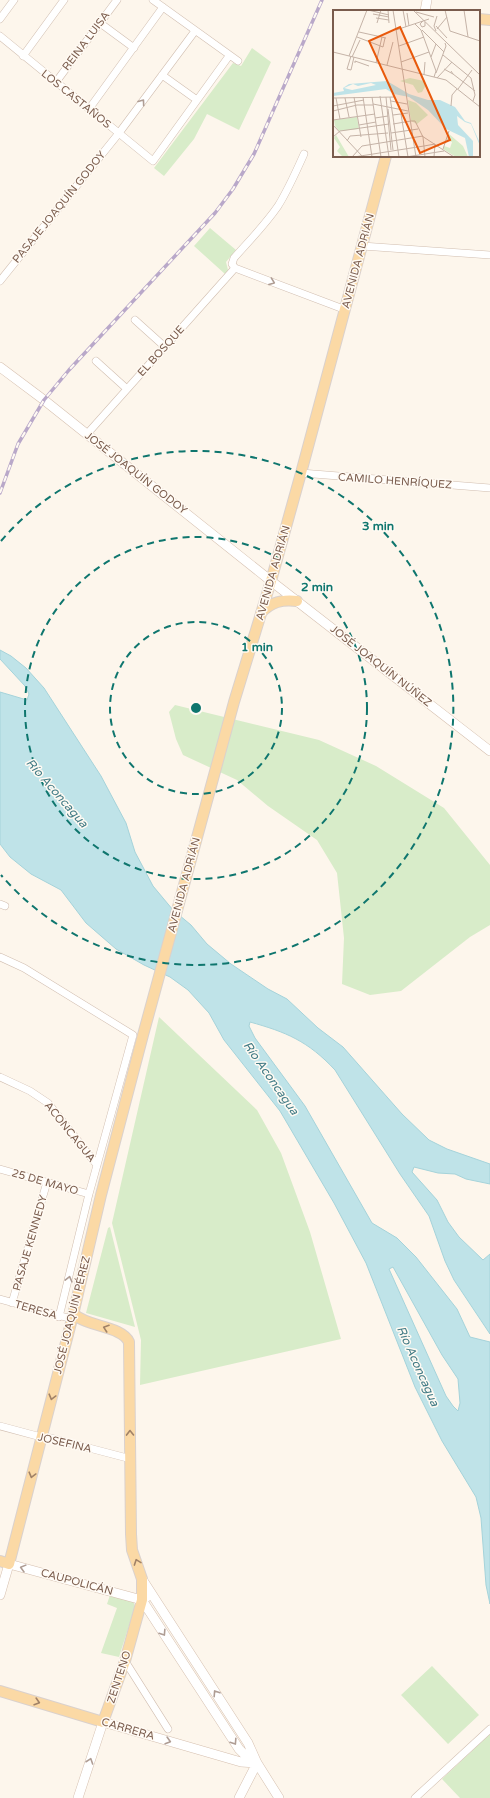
<svg xmlns="http://www.w3.org/2000/svg" width="490" height="1798" viewBox="0 0 490 1798" font-family="'Varela Round',sans-serif">
	<rect width="100%" height="100%" fill="#fdf6ec"/>
	<path fill="#d8ecc9" d="M252,48l19,14 -32,68 -32,-16 -13,25 -30,37 -10,-8 79,-105 8,3z
		M210,228l26,22 -10,12 2,8 -3,4 -31,-28z
		M175,705l144,35 57,26 68,42 46,57v60l-20,12 -69,54 -31,4 -28,-11 2,-46 -7,-65 -20,-33 -49,-34 -31,-26 -54,-25 -7,-16 -7,-27z
		M159,1017l98,93 24,43 29,79 31,107 -201,46 1,-45 -29,-117z
		M110,1227l25,100 -49,-14 22,-85z
		M110,1595l23,5 2,7 -16,50 -18,-4 16,-45 -10,-4z
		M432,1666l47,49 -31,29 -47,-49z
		M490,1734v64h-30l-18,-19z"/>
	<path fill="#bfe3e8" stroke="#a5d3da" fill-rule="evenodd" d="M0,650l11,6 15,12 18,20 57,88 25,47 9,29 18,34 20,24 18,15 16,19 24,20 37,25 19,10 31,29 25,19 59,67 27,26 18,9 43,15v20l-24,-5 -11,-5 -17,-1 -24,-6 -2,5 25,28 11,22 11,15 24,23 7,-6v80l-36,-54 -9,-19 -16,-45 -29,-42 -65,-104c-27,-29 -49,-38 -85,-48l-1,4 6,12 50,68 67,117 25,15 19,19 41,52 13,28 20,5v262l-4,-19 -5,-67 -5,-21 -34,-56 -27,-54 -49,-124 -32,-60 -54,-92 -56,-71 -15,-27 -21,-23 -18,-13 -26,-12 -28,-16 -30,-26 -25,-33 -30,-16 -21,-17 -10,-13v-152l27,8 2,-6 -4,-8 -25,-27zM393,1267l49,88 16,24 2,24 -2,8 -5,-5 -7,-10 -57,-127z"/>
	<g fill="none" stroke-linecap="round" stroke-linejoin="round">
		<g stroke="#d1beb0" stroke-width="8">
			<path id="street" d="M153,0l85,61
				M0,19l14,-19
				M100,23l34,25
				M0,36l153,125 76,-105
				M23,56l41,-56
				M162,75l35,25
				M56,82l61,-82
				M89,109l74,-102
				M304,154c-8,18 -16,36 -26,52 -13,19 -29,35 -44,52l-2,6 3,4 111,42
				M362,246l128,9
				M0,281l119,-148 76,-102
				M135,320l30,27
				M96,361l31,28
				M87,434l148,-166
				M301,473l189,15
				M0,904l5,2
				M0,957l24,11 109,67 -44,159 -30,123
				M0,1077l30,14 18,12 49,62
				M0,1169l89,25
				M0,1299l72,20
				M12,1303l35,-121
				M0,1426l41,11 10,1 80,21
				M125,1661l43,68
				M415,1798l75,-69"/>
		</g>
		<g stroke="#d6c0b0" stroke-width="10">
			<path id="secondary" d="M425,11l2,-11
				M0,367l44,33 227,181 219,170
				M142,1579l106,164 9,20 22,35
				M0,1595l9,-31 133,36 5,-3
				M142,1600l97,149 9,9 9,5
				M78,1798l25,-76 138,40 16,1
				M239,1798l18,-35"/>
		</g>
		<g stroke="#dad1cd" stroke-width="12">
			<path id="primary" d="M479,19l11,1
				M261,613c10,-11 21,-14 36,-12
				M0,1561l9,3 63,-245 29,-124 42,-160 91,-333 37,-121 30,-108 85,-317
				M0,1691l103,31 22,-61 17,-61v-21l-10,-29 -1,-16 -2,-192c-7,-16 -42,-15 -55,-28"/>
		</g>
		<use href="#street" stroke="#fff" stroke-width="7"/>
		<use href="#secondary" stroke="#fff" stroke-width="9"/>
		<use href="#primary" stroke="#fbd9a5" stroke-width="10"/>
		<g stroke="#b9a8c9" stroke-width="3.5">
			<path id="rail" d="M0,493l18,-49 26,-44 25,-30 146,-157 18,-24 21,-35 68,-154"/>
		</g>
		<use href="#rail" stroke="#fffaf3" stroke-width="2" stroke-dasharray="6" stroke-linecap="butt"/>
	</g>
	<defs><path id="oneway-chevron" d="M-2-3.5L2.5 0L-2 3.5" fill="none" stroke-width="1.6" stroke-linecap="round" stroke-linejoin="round"/></defs>
	<g stroke="#af9d94">
		<use href="#oneway-chevron" transform="translate(142 102) rotate(-54)"/>
		<use href="#oneway-chevron" transform="translate(272 282) rotate(21)"/>
		<use href="#oneway-chevron" transform="translate(69 1279) rotate(-76)"/>
		<use href="#oneway-chevron" transform="translate(23 1568) rotate(-165)"/>
		<use href="#oneway-chevron" transform="translate(163 1633) rotate(57)"/>
		<use href="#oneway-chevron" transform="translate(216 1693) rotate(-123)"/>
		<use href="#oneway-chevron" transform="translate(168 1741) rotate(16)"/>
		<use href="#oneway-chevron" transform="translate(234 1742) rotate(57)"/>
		<use href="#oneway-chevron" transform="translate(90 1761) rotate(-71)"/>
	</g>
	<g stroke="#a18267">
		<use href="#oneway-chevron" transform="translate(106 1328) rotate(-161)"/>
		<use href="#oneway-chevron" transform="translate(52 1397) rotate(105)"/>
		<use href="#oneway-chevron" transform="translate(130 1433) rotate(-91)"/>
		<use href="#oneway-chevron" transform="translate(32 1475) rotate(105)"/>
		<use href="#oneway-chevron" transform="translate(137 1562) rotate(-110)"/>
		<use href="#oneway-chevron" transform="translate(37 1702) rotate(17)"/>
	</g>
	<g fill="none" stroke="#0f766e" stroke-width="2" stroke-dasharray="7 5">
		<circle cx="196" cy="708" r="86"/>
		<circle cx="196" cy="708" r="171"/>
		<path d="M1 541A257 257 0 1 1 1 875"/>
	</g>
	<g text-anchor="middle" dominant-baseline="central" stroke-width="3" stroke-linejoin="round" paint-order="stroke">
		<g font-size="11" fill="#7a5c4d" stroke="#fffaf3">
			<text transform="translate(86 41) rotate(-53)">REINA LUISA</text>
			<text transform="translate(76 99) rotate(39)">LOS CASTAÑOS</text>
			<text transform="translate(59 207) rotate(-51)">PASAJE JOAQUÍN GODOY</text>
			<text transform="translate(358 261) rotate(-75)">AVENIDA ADRIÁN</text>
			<text transform="translate(161 351) rotate(-48)">EL BOSQUE</text>
			<text transform="translate(136 473) rotate(38)">JOSÉ JOAQUÍN GODOY</text>
			<text transform="translate(395 481) rotate(4)">CAMILO HENRÍQUEZ</text>
			<text transform="translate(273 573) rotate(-74)">AVENIDA ADRIÁN</text>
			<text transform="translate(381 666) rotate(38)">JOSÉ JOAQUÍN NÚÑEZ</text>
			<text transform="translate(184 885) rotate(-75)">AVENIDA ADRIÁN</text>
			<text transform="translate(70 1132) rotate(51)">ACONCAGUA</text>
			<text transform="translate(45 1182) rotate(16)">25 DE MAYO</text>
			<text transform="translate(30 1243) rotate(-74)">PASAJE KENNEDY</text>
			<text transform="translate(36 1310) rotate(16)">TERESA</text>
			<text transform="translate(72 1315) rotate(-76)">JOSÉ JOAQUÍN PÉREZ</text>
			<text transform="translate(65 1443) rotate(13)">JOSEFINA</text>
			<text transform="translate(77 1582) rotate(15)">CAUPOLICÁN</text>
			<text transform="translate(119 1677) rotate(-72)">ZENTENO</text>
			<text transform="translate(128 1729) rotate(16)">CARRERA</text>
		</g>
		<g font-size="12" font-style="italic" fill="#437c86" stroke="#fffaf3">
			<text transform="translate(57 793) rotate(49)">Río Aconcagua</text>
			<text transform="translate(271 1078) rotate(55)">Río Aconcagua</text>
			<text transform="translate(418 1366) rotate(66)">Río Aconcagua</text>
		</g>
	</g>
	<g transform="translate(333 10)">
		<rect width="147" height="147" fill="#fdf6ec"/>
		<path d="M77,68l14,3 2,4 -4,7 -4,1 -5,-8 -13,-4zM75,90l8,3 12,12 -11,9 -6,-3zM24,107l2,12 -20,2 -4,-5 -1,-6zM116,124l14,12 5,11h-12l-13,-8 1,-3 6,2 2,-6 -5,-2zM3,125l13,22h-6l-6,-6 3,-4 -6,-9z" fill="#d8ecc9"/>
		<path d="M54,71l22,13 19,6h12l15,7 10,14 6,2 8,18 1,5 -9,-22 -6,-2 -8,-6 1,9 15,16v16h-4l-4,-19 -19,-9 -18,-19 -19,-13 -15,-3 -8,-5 -53,7v-3l11,-2 -1,-3 6,-4zM38,73l5,2 -24,5 -8,-2 9,-4 5,2z" fill="#bfe3e8" fill-rule="evenodd"/>
		<path fill="none" stroke="#c5b3a7" stroke-width="1" d="M35,0l21,5M55,0l1,13M60,0l23,147M70,0l3,17M80,0l67,65M112,0l5,21 30,10M131,0l4,27M83,2l18,5M74,3l2,13M40,4l16,3M43,8l13,2M90,11l-3,3 2,3 3,-1v-4M44,13l4,-13M82,14l6,6 15,41 -2,6M103,16l11,12M104,19l10,-12M63,20l33,-11M89,20l22,22M103,21l-2,-5 3,-10M26,22l27,6M24,27l26,10 2,-9M66,36l25,-9M0,42l113,28 34,27M110,45l28,23 4,17 -2,6M16,46l18,-46M18,46l-4,13 4,1M19,47l8,-17M98,47l5,-13M68,52l28,-10M22,53v-2l14,5M43,53l6,-26M54,55l6,-23M111,59l9,5 -2,-3M18,60l3,-13M103,63l10,-27 -1,-3M120,64l22,17M91,65l1,-13M104,68l15,-16M125,79l14,-19M47,86l9,61M21,87l7,40M30,87l9,60M39,87l9,60M53,87l5,53M57,87l9,60M0,88l62,-1M3,88l4,21M12,88l4,19M58,91l16,3M40,94l35,7M0,96l31,-6M118,96l1,-11 5,-6M55,99l5,41M0,101l24,-6h16M68,104l7,43M60,105l15,-2M42,108l13,-2M0,110l42,-6M78,111h4l8,16M60,114l18,-3M0,115l29,31M26,115l17,-3M58,123l27,-4M89,126l32,21M0,127l7,-6 49,-7M90,127l2,20M14,131l3,-5 38,-3M91,136l11,-2 -1,13M110,139l6,-18M19,147l10,-11 61,-10M21,147l70,-11M73,147l38,-6"/>
		<path fill="#e8590c" fill-opacity="0.15" stroke="#e8590c" stroke-width="2" d="M67,17l50,113 -30,13 -51,-112z"/>
		<rect width="147" height="147" fill="none" stroke="#7a5c4d" stroke-width="2"/>
	</g>
	<circle cx="196" cy="708" r="6" fill="#0f766e" stroke="#fffaf3" stroke-width="2"/>
	<g font-size="12" text-anchor="middle" font-weight="bold" fill="#0f766e" stroke="#fffaf3" stroke-width="3" stroke-linejoin="round" paint-order="stroke">
		<text x="378" y="530">3 min</text>
		<text x="317" y="591">2 min</text>
		<text x="257" y="651">1 min</text>
	</g>
</svg>
